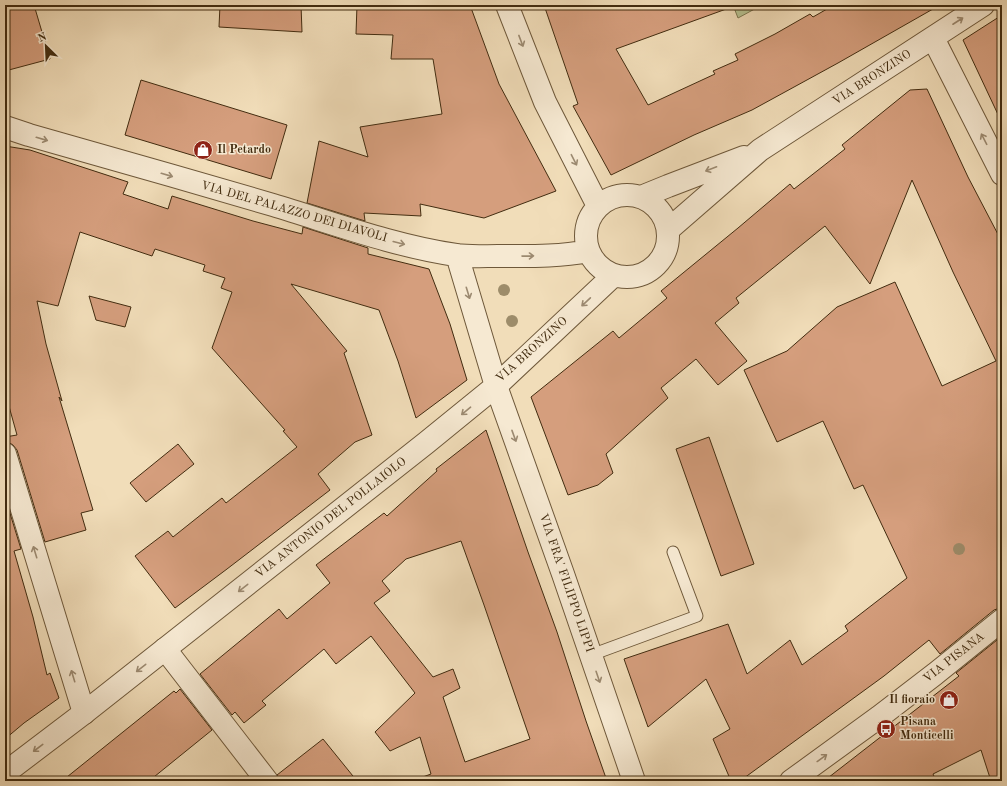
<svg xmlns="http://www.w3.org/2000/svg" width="1007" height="786" viewBox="0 0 1007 786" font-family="'Old Standard TT',serif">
	<rect width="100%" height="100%" fill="#f1ddb9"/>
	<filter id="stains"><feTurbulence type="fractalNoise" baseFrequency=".005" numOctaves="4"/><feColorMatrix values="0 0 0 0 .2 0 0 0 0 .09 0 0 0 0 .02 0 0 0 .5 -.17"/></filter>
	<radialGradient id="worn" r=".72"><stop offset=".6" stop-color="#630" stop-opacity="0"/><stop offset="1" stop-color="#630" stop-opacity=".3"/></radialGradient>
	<path fill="#b7c291" stroke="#7c7750" d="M733,5h29l-24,13z"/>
	<path fill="#d59e7d" stroke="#422c10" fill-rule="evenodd" d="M5,5h29l16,54 -45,12z
		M220,5h81l1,27 -83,-5z
		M357,5h113l29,79 57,107 -72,27 -64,-14 1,12 -57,-3 1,8 -58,-18 12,-62 49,16 -8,-30 82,-13 -9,-55h-42l2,-24 -37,-1z
		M544,5h184l1,3 -113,41 32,56 67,-31 -2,-3 25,-11 -3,-6 40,-20 35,-20 3,3 21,-12h106l-102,58 -86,47 -58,25 -83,40 -38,-69 5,-2z
		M1002,15v108l-39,-83z
		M141,80l146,45 -16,54 -146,-44z
		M927,89l41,88 34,65v366h-2l-6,2 -54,44 -11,-14 -45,36 -144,105h-9l-18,-42 17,-10 -24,-50 -58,48 -24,-68 104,-35 19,50 43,-34 12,25 46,-34 -3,-5 62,-48 -44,-93 -9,4 -31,-68 -46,21 -33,-72 43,-19 50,-44 58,-25 47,104 54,-25 -43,-89 -41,-92 -42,104 -45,-58 -89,72 3,5 -24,20 32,38 -29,24 -22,-26 -35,29 7,10 -62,56 7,19 -15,12 -30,10 -37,-98 82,-66 6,7 48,-40 -6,-7 77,-63 52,-44 4,5 51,-40 -3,-4 68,-55z
		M5,146l25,4 98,32 -5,12 45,15 4,-13 81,25 49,13 1,-7 65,21v6l61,15 21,55 17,56 -51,38 -18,-57 -19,-51 -88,-26 56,67 -3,2 28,82 -17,7 -37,32 12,16 -103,79 -52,39 -40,-52 33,-25 5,6 49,-39 4,5 71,-56 -14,-16 2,-1 -73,-82 20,-56 -11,-4 4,-10 -22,-7 2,-6 -50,-16 -3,7 -72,-24 -22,74 -21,-5 9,43 16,57 -3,-4 34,113 -12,3 5,17 -41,12 -28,-92 -4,-5 -5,-3h-3v-5l12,-2 -12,-43z
		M89,296l42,11 -6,20 -29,-7z
		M486,430l42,122 29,80 29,89 21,60h-186l-1,-3 11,-4 -11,-37 -30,14 -15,-19 40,-39 -44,-57 -35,28 -12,-15 -62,52 4,4 -22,18 -9,-11 -3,3 -32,-41 79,-65 8,10 43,-36 -14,-18 68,-52 3,3 50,-45 -1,-2zM461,541l23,64 46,134 -65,23 -22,-65 17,-9 -7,-19 -20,8 -59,-74 16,-12 -8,-10 24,-22z
		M709,437l45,127 -33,12 -45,-127z
		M178,444l16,20 -48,38 -16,-19z
		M5,497l16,52 -7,2 19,66 14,58 3,-2 9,25 -35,25 -19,16z
		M1002,636v145h-11l-10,-31 -48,24 3,7h-112l135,-105 -3,-3z
		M180,689l32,41 -63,51h-87l112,-90 2,2z
		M323,739l34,42h-78l-2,-6z"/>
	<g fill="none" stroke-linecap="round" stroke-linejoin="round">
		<g stroke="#6e583a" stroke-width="13">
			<path id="service" d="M591,655l106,-39 -24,-64"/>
		</g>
		<g stroke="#6e583a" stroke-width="24">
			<path id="minor" d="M496,386l67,188 71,207
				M5,454l79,259
				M165,649l102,132"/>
		</g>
		<g stroke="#6e583a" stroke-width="24">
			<path id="tertiary" d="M507,5l38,97 53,104
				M933,38l69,136
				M5,127l24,8c81,23 163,46 244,70 60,18 121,41 183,50 13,2 28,1 42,1 30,0 60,1 90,-5
				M586 236a41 41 0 1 1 82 0a41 41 0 1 1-82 0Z
				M641,197l27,-11 76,-29
				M668,230l92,-80 223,-145
				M457,255l39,131
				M5,773l79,-60 342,-270 70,-57 118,-111
				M791,781l88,-64 56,-43 67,-54"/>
		</g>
		<use href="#service" stroke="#f6e9d2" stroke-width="11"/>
		<use href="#minor" stroke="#f6e9d2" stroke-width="22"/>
		<use href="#tertiary" stroke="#f6e9d2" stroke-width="22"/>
	</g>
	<g fill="#9d8c6a">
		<circle cx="504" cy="290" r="6"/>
		<circle cx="512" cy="321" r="6"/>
		<circle cx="959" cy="549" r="6"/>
	</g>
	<defs><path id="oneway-shaft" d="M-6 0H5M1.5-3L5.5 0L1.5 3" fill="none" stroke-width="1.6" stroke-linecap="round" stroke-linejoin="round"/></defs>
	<g stroke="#9c8a71">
		<use href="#oneway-shaft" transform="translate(958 21) rotate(-33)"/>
		<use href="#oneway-shaft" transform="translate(521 41) rotate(69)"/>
		<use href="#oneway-shaft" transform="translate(42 139) rotate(16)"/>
		<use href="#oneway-shaft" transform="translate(984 139) rotate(-117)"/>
		<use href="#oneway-shaft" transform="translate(574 160) rotate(63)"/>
		<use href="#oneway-shaft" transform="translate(711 169) rotate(159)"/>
		<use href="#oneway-shaft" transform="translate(167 175) rotate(16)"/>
		<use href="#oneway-shaft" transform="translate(399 243) rotate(14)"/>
		<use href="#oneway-shaft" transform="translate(528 256) rotate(-1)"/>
		<use href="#oneway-shaft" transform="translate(468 293) rotate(73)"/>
		<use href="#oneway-shaft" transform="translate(586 302) rotate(137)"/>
		<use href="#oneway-shaft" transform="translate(466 411) rotate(140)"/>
		<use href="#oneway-shaft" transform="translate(514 436) rotate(70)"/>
		<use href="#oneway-shaft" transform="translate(35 552) rotate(-107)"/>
		<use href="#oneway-shaft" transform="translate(243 588) rotate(142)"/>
		<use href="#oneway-shaft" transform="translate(141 668) rotate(142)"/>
		<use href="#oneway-shaft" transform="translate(73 676) rotate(-107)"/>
		<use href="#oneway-shaft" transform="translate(598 677) rotate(71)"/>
		<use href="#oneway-shaft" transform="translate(38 748) rotate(143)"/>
		<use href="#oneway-shaft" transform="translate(822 758) rotate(-36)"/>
	</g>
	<defs>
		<g id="shop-disc" transform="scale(1)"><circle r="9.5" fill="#8f2418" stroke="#f6e9d2"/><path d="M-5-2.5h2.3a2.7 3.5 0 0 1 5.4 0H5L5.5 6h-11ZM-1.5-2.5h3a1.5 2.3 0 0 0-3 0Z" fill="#fff"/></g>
		<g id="bus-disc" transform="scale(1)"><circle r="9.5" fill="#8f2418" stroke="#f6e9d2"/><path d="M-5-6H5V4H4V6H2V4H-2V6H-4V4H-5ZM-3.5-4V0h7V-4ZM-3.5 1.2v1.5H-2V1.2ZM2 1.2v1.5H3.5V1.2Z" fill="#fff"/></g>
	</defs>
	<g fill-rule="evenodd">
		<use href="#shop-disc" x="203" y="150"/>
		<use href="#shop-disc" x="949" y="700"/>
		<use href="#bus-disc" x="886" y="729"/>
	</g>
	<g text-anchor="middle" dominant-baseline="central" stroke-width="3" stroke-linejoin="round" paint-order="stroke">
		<g font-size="12" fill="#422c10" stroke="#f6e9d2">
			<text transform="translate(872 78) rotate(-33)">VIA BRONZINO</text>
			<text transform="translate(294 212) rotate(16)">VIA DEL PALAZZO DEI DIAVOLI</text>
			<text transform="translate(532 350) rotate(-42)">VIA BRONZINO</text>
			<text transform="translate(331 518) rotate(-38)">VIA ANTONIO DEL POLLAIOLO</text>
			<text transform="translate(566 583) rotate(71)">VIA FRA' FILIPPO LIPPI</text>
			<text transform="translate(954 658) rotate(-38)">VIA PISANA</text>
		</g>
		<g font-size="12" font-weight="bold" fill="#422c10" stroke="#f6e9d2" text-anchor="start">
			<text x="217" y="150">Il Petardo</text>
			<text x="935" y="700" text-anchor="end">Il fioraio</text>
			<text x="900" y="722">Pisana<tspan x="900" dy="14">Monticelli</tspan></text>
		</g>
	</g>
	<rect width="1007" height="786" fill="none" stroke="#f1ddb9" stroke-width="20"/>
	<rect x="6" y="6" width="995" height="774" fill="none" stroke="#422c10" stroke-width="2"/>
	<rect x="10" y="10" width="987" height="766" fill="none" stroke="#422c10"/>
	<g transform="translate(46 46) rotate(336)" stroke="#f6e9d2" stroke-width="3" paint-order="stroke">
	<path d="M0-3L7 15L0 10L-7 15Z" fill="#422c10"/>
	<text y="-6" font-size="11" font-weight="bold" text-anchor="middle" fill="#422c10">N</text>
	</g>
	<rect width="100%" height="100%" filter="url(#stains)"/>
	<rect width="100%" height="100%" fill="url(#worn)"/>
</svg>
